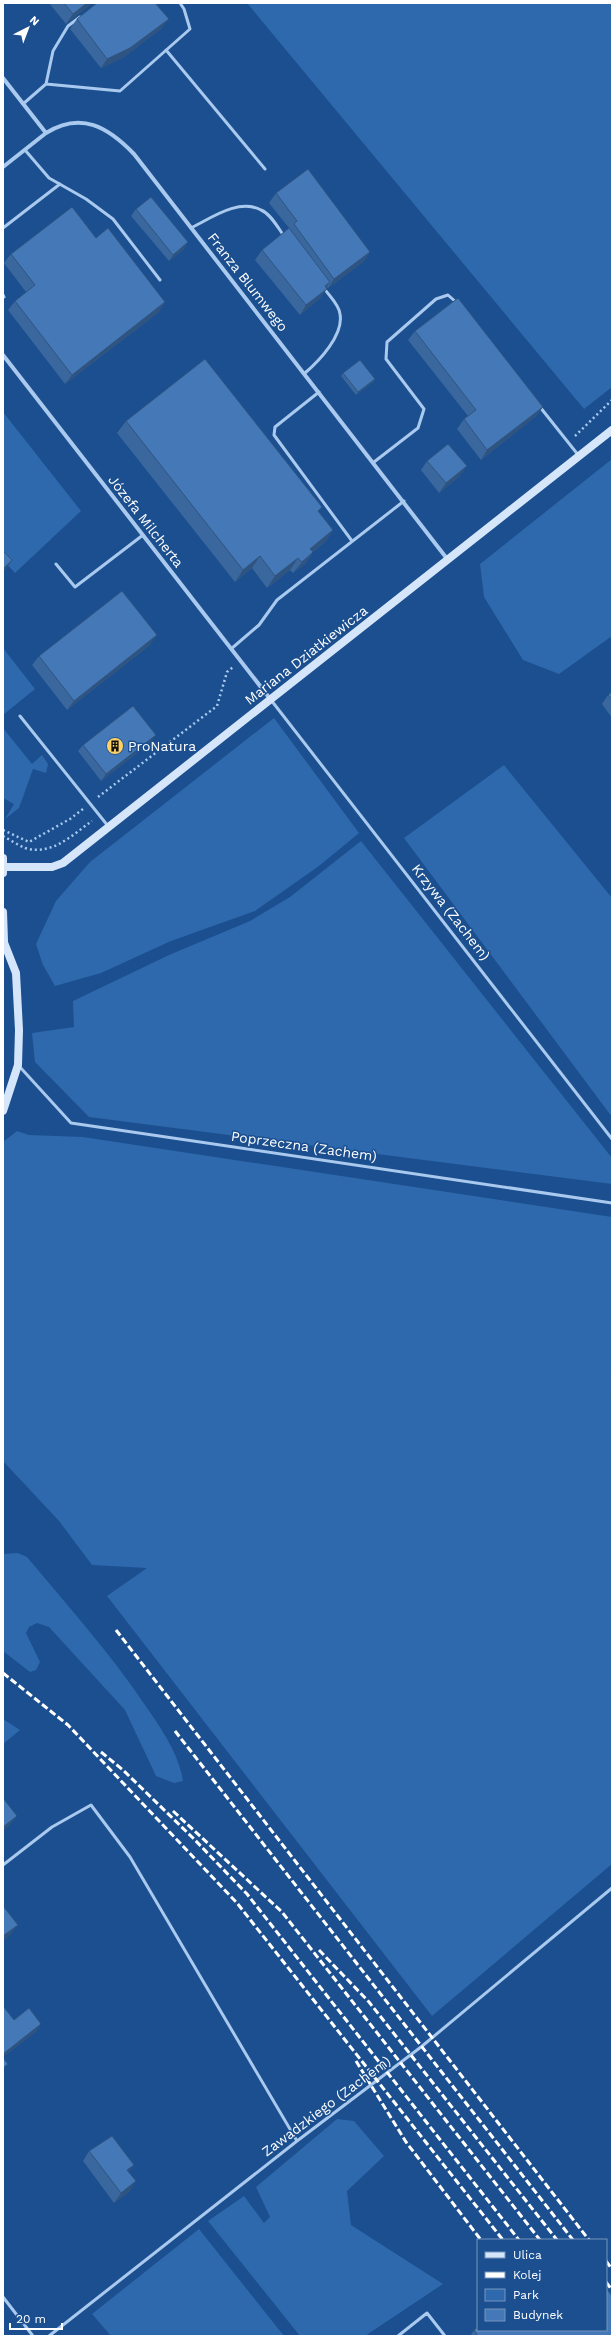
<svg xmlns="http://www.w3.org/2000/svg" width="615" height="2339" viewBox="0 0 615 2339" font-family="'Work Sans',sans-serif">
	<rect width="100%" height="100%" fill="#1b4f8f"/>
	<path fill="#2e69ad" d="M247,3h365v384l-28,22z
		M3,412l78,99 -66,62 -12,-13z
		M612,459v177l-53,38 -36,-14 -39,-63 -4,-33z
		M3,648l32,41 -32,26z
		M274,718l85,115 -40,33 -64,45 -84,30 -70,32 -46,13 -12,-21 -7,-21 20,-43 34,-39z
		M3,728l29,36 10,-9 6,9 -2,9 -13,-4 -14,39 -14,11 9,-15 -11,-6z
		M504,765l108,133v219l-208,-279z
		M361,841l251,317v26l-523,-67 -54,-55 -3,-29 42,-6 -1,-26 96,-46 81,-34 40,-24z
		M17,1131l12,4 54,2 529,80v647l-180,152 -325,-420 40,-28 -55,-3 -33,-44 -56,-60v-319z
		M18,1553l9,4c41,49 83,96 118,148 16,23 34,49 38,76l-9,2 -18,-7 -31,-66 -76,-83 -12,-4 -8,4 -3,6 14,29 -4,8 -6,2 -27,-21v-97z
		M3,1719l17,11 -17,14z
		M337,2119l17,2 30,35 -37,35 4,34 92,59 -78,52h-65l-92,-115 36,-25 20,27 6,-6 -14,-30z
		M199,2229l85,107h-173l-19,-22z"/>
	<g fill="none" stroke-linecap="round" stroke-linejoin="round">
		<path stroke="#a9c9ee" stroke-width="2.5" stroke-dasharray="2 3" stroke-linecap="butt" d="M575,436l37,-36
			M98,797l119,-91 10,-34 6,-5
			M3,830l26,12 41,-23 13,-10
			M3,836c7,4 15,9 22,12 27,8 47,-13 67,-27"/>
		<path stroke="#a9c9ee" stroke-width="3" d="M166,50l99,119
			M46,84l74,7 70,-62 -6,-20 -4,-6
			M23,104l23,-20 7,-33 15,-25 12,-9
			M25,150l24,28 37,21 27,20 47,61
			M3,228l57,-44
			M191,228c20,-10 48,-30 70,-18 10,4 17,18 23,26
			M3,295l1,2
			M305,373c14,-12 39,-38 35,-59 -1,-10 -11,-18 -16,-26
			M319,392l-44,35 -1,8 78,106
			M540,407l39,49
			M374,462l44,-34 6,-19 -38,-50 1,-17 49,-43 12,-4 9,8
			M56,564l19,23 68,-52
			M231,649l28,-24 18,-25 127,-99
			M271,700l341,439
			M20,716l88,110
			M19,1066l52,57 541,80
			M3,1865l49,-38 39,-22 39,52 167,284
			M3,2297l30,39
			M49,2336l248,-195 124,-94 191,-159
			M398,2336l29,-23 18,23"/>
		<path stroke="#a9c9ee" stroke-width="4" d="M3,78l43,55c35,-22 62,-6 88,21l314,406
			M3,167l43,-34
			M3,355l268,345"/>
		<path stroke="#d6e6fa" stroke-width="8" d="M3,858v15
			M4,867h48l11,-4 549,-433
			M3,912l1,29
			M3,940l13,33 3,57 -1,35 -15,46"/>
		<path stroke="#fff" stroke-width="3" stroke-dasharray="7 3" stroke-linecap="butt" d="M116,1630l473,610
			M3,1673l65,52 169,178 266,337
			M175,1731l398,509
			M101,1752l22,18 70,68 54,56 272,346
			M173,1811l109,101 258,328
			M319,1950l50,52 188,238
			M356,2061l50,81 75,98
			M606,2261l6,8
			M606,2282l6,8"/>
	</g>
	<path fill="#3a679d" d="M49,3h43l-26,21z
		M77,19l85,9 -38,29 -23,11 -31,-39z
		M276,193l94,59 -7,10 -35,26 -1,-1 -7,11 -20,17 -45,-55 7,-10 27,-22 -20,-25z
		M136,209l48,40 -15,12 -38,-45z
		M96,238l63,74 -94,72 -57,-74 7,-9 11,-9 -22,-29 7,-9z
		M415,331l128,76 -7,9 -55,44 -24,-31 7,-10 4,-3 -60,-76z
		M343,373l32,6 -2,3 -17,13 -15,-19z
		M126,421l193,91 14,18 -8,12 -12,10 -8,12 -12,9 -3,-3 -23,18 -15,-20 -17,14 -118,-149z
		M427,461l33,15 -21,17 -18,-23z
		M150,645l-83,65 -35,-45 7,-9z
		M612,692v26l-10,-14 6,-9z
		M151,742l-50,39 -23,-30 5,-6z
		M612,1364v36l-2,-1 1,-34z
		M89,2151l40,21 1,19 -16,12 -31,-42z
		M474,2330l138,6h-142z"/>
	<path fill="#305480" d="M87,3h5l-26,21 7,-10z
		M169,19l-7,9 -38,29 -23,11 6,-9z
		M188,242l-4,7 -15,12 4,-6z
		M370,252l-7,10 -35,26 6,-9z
		M330,282l-7,10 4,-3 -7,9 -20,17 6,-10 19,-19z
		M165,302l-6,10 -94,72 7,-9z
		M375,379l-2,3 -17,13 2,-3z
		M543,407l-7,9 -55,44 6,-10z
		M467,466l-7,10 -21,17 7,-10z
		M333,530l-8,12 -23,18 8,-11z
		M313,552l-8,12 -12,9 9,-11z
		M260,556l-8,12 -17,14 8,-12z
		M298,558l-8,12 -23,18 8,-12z
		M12,560l-7,10 -2,2v-3z
		M157,635l-7,10 -83,65 7,-9z
		M156,735l-5,7 -50,39 5,-7z
		M17,1816l-7,9 -7,6v-4z
		M18,1925l-7,9 -8,7v-5z
		M41,2024l-5,8 -33,25v-3z
		M134,2165l-7,9v-4z
		M136,2181l-6,10 -16,12 7,-10z"/>
	<path fill="#4478b7" stroke="#305480" d="M64,3h23l-14,11z
		M97,3h58l14,16 -39,29 -23,11 -30,-40z
		M308,169l62,83 -36,27 -40,-55 3,-3 -21,-28z
		M151,197l37,45 -15,13 -37,-46z
		M72,207l24,31 12,-10 57,74 -93,73 -57,-74 20,-16 -24,-31z
		M289,228l41,54 -5,4 2,3 -21,16 -44,-55z
		M458,298l85,109 -56,43 -23,-31 12,-9 -61,-79z
		M205,359l117,148 -4,4 15,19 -23,19 3,3 -11,10 -4,-4 -23,18 -15,-20 -17,14 -117,-149z
		M360,360l15,19 -17,13 -15,-19z
		M448,444l19,22 -21,17 -19,-22z
		M3,551l9,9 -9,9z
		M122,591l35,44 -83,66 -35,-45z
		M612,692v7l-4,-4z
		M133,706l23,29 -50,39 -23,-29z
		M3,1798l14,18 -14,11z
		M3,1906l15,19 -15,11z
		M3,2006l11,14 15,-12 12,16 -38,30z
		M3,2058l5,6 -5,4z
		M112,2136l22,29 -7,5 9,11 -15,12 -32,-42z
		M606,2288l6,8v40h-134l-4,-6 4,-3v3h128z"/>
	<defs>
		<g id="building-disc" transform="scale(0.9)"><circle r="9.5" fill="#ffd166" stroke="#1b4f8f"/><path d="M-4-6H4V6H1V3H-1V6H-4ZM-2.5-4.3h1.7v1.8h-1.7ZM.8-4.3h1.7v1.8H.8ZM-2.5-1h1.7V.8h-1.7ZM.8-1h1.7V.8H.8Z" fill="#111"/></g>
	</defs>
	<g fill-rule="evenodd">
		<use href="#building-disc" x="115" y="746"/>
	</g>
	<g text-anchor="middle" dominant-baseline="central" stroke-width="3" stroke-linejoin="round" paint-order="stroke">
		<g font-size="14" fill="#fff" stroke="#1b4f8f">
			<text transform="translate(248 282) rotate(52)">Franza Blumwego</text>
			<text transform="translate(146 521) rotate(52)">Józefa Milcherta</text>
			<text transform="translate(306 655) rotate(-38)">Mariana Dziatkiewicza</text>
			<text transform="translate(451 912) rotate(52)">Krzywa (Zachem)</text>
			<text transform="translate(304 1146) rotate(8)">Poprzeczna (Zachem)</text>
			<text transform="translate(326 2106) rotate(-37)">Zawadzkiego (Zachem)</text>
		</g>
		<g font-size="14" fill="#fff" stroke="#1b4f8f" text-anchor="start">
			<text x="128" y="746">ProNatura</text>
		</g>
	</g>
	<rect width="615" height="2339" fill="none" stroke="#ffffff" stroke-width="8"/>
	<rect x="477" y="2239" width="130" height="92" fill="#1b4f8f" stroke="#7695bc"/>
	<rect x="485" y="2252" width="20" height="6" fill="#d6e6fa" stroke="#7695bc"/>
	<text x="513" y="2259" font-size="12" fill="#ffffff">Ulica</text>
	<rect x="485" y="2272" width="20" height="6" fill="#ffffff" stroke="#7695bc"/>
	<text x="513" y="2279" font-size="12" fill="#ffffff">Kolej</text>
	<rect x="485" y="2289" width="20" height="12" fill="#2e69ad" stroke="#7695bc"/>
	<text x="513" y="2299" font-size="12" fill="#ffffff">Park</text>
	<rect x="485" y="2309" width="20" height="12" fill="#4478b7" stroke="#7695bc"/>
	<text x="513" y="2319" font-size="12" fill="#ffffff">Budynek</text>
	<g transform="translate(28 28) rotate(42)" stroke="#1b4f8f" stroke-width="3" paint-order="stroke">
	<path d="M0-3L7 15L0 10L-7 15Z" fill="#ffffff"/>
	<text y="-6" font-size="11" font-weight="bold" text-anchor="middle" fill="#ffffff">N</text>
	</g>
	<path d="M10 2323v6h52v-6" fill="none" stroke="#ffffff" stroke-width="2"/>
	<text x="16" y="2323" font-size="12" fill="#ffffff" stroke="#1b4f8f" stroke-width="3" paint-order="stroke">20 m</text>
</svg>
